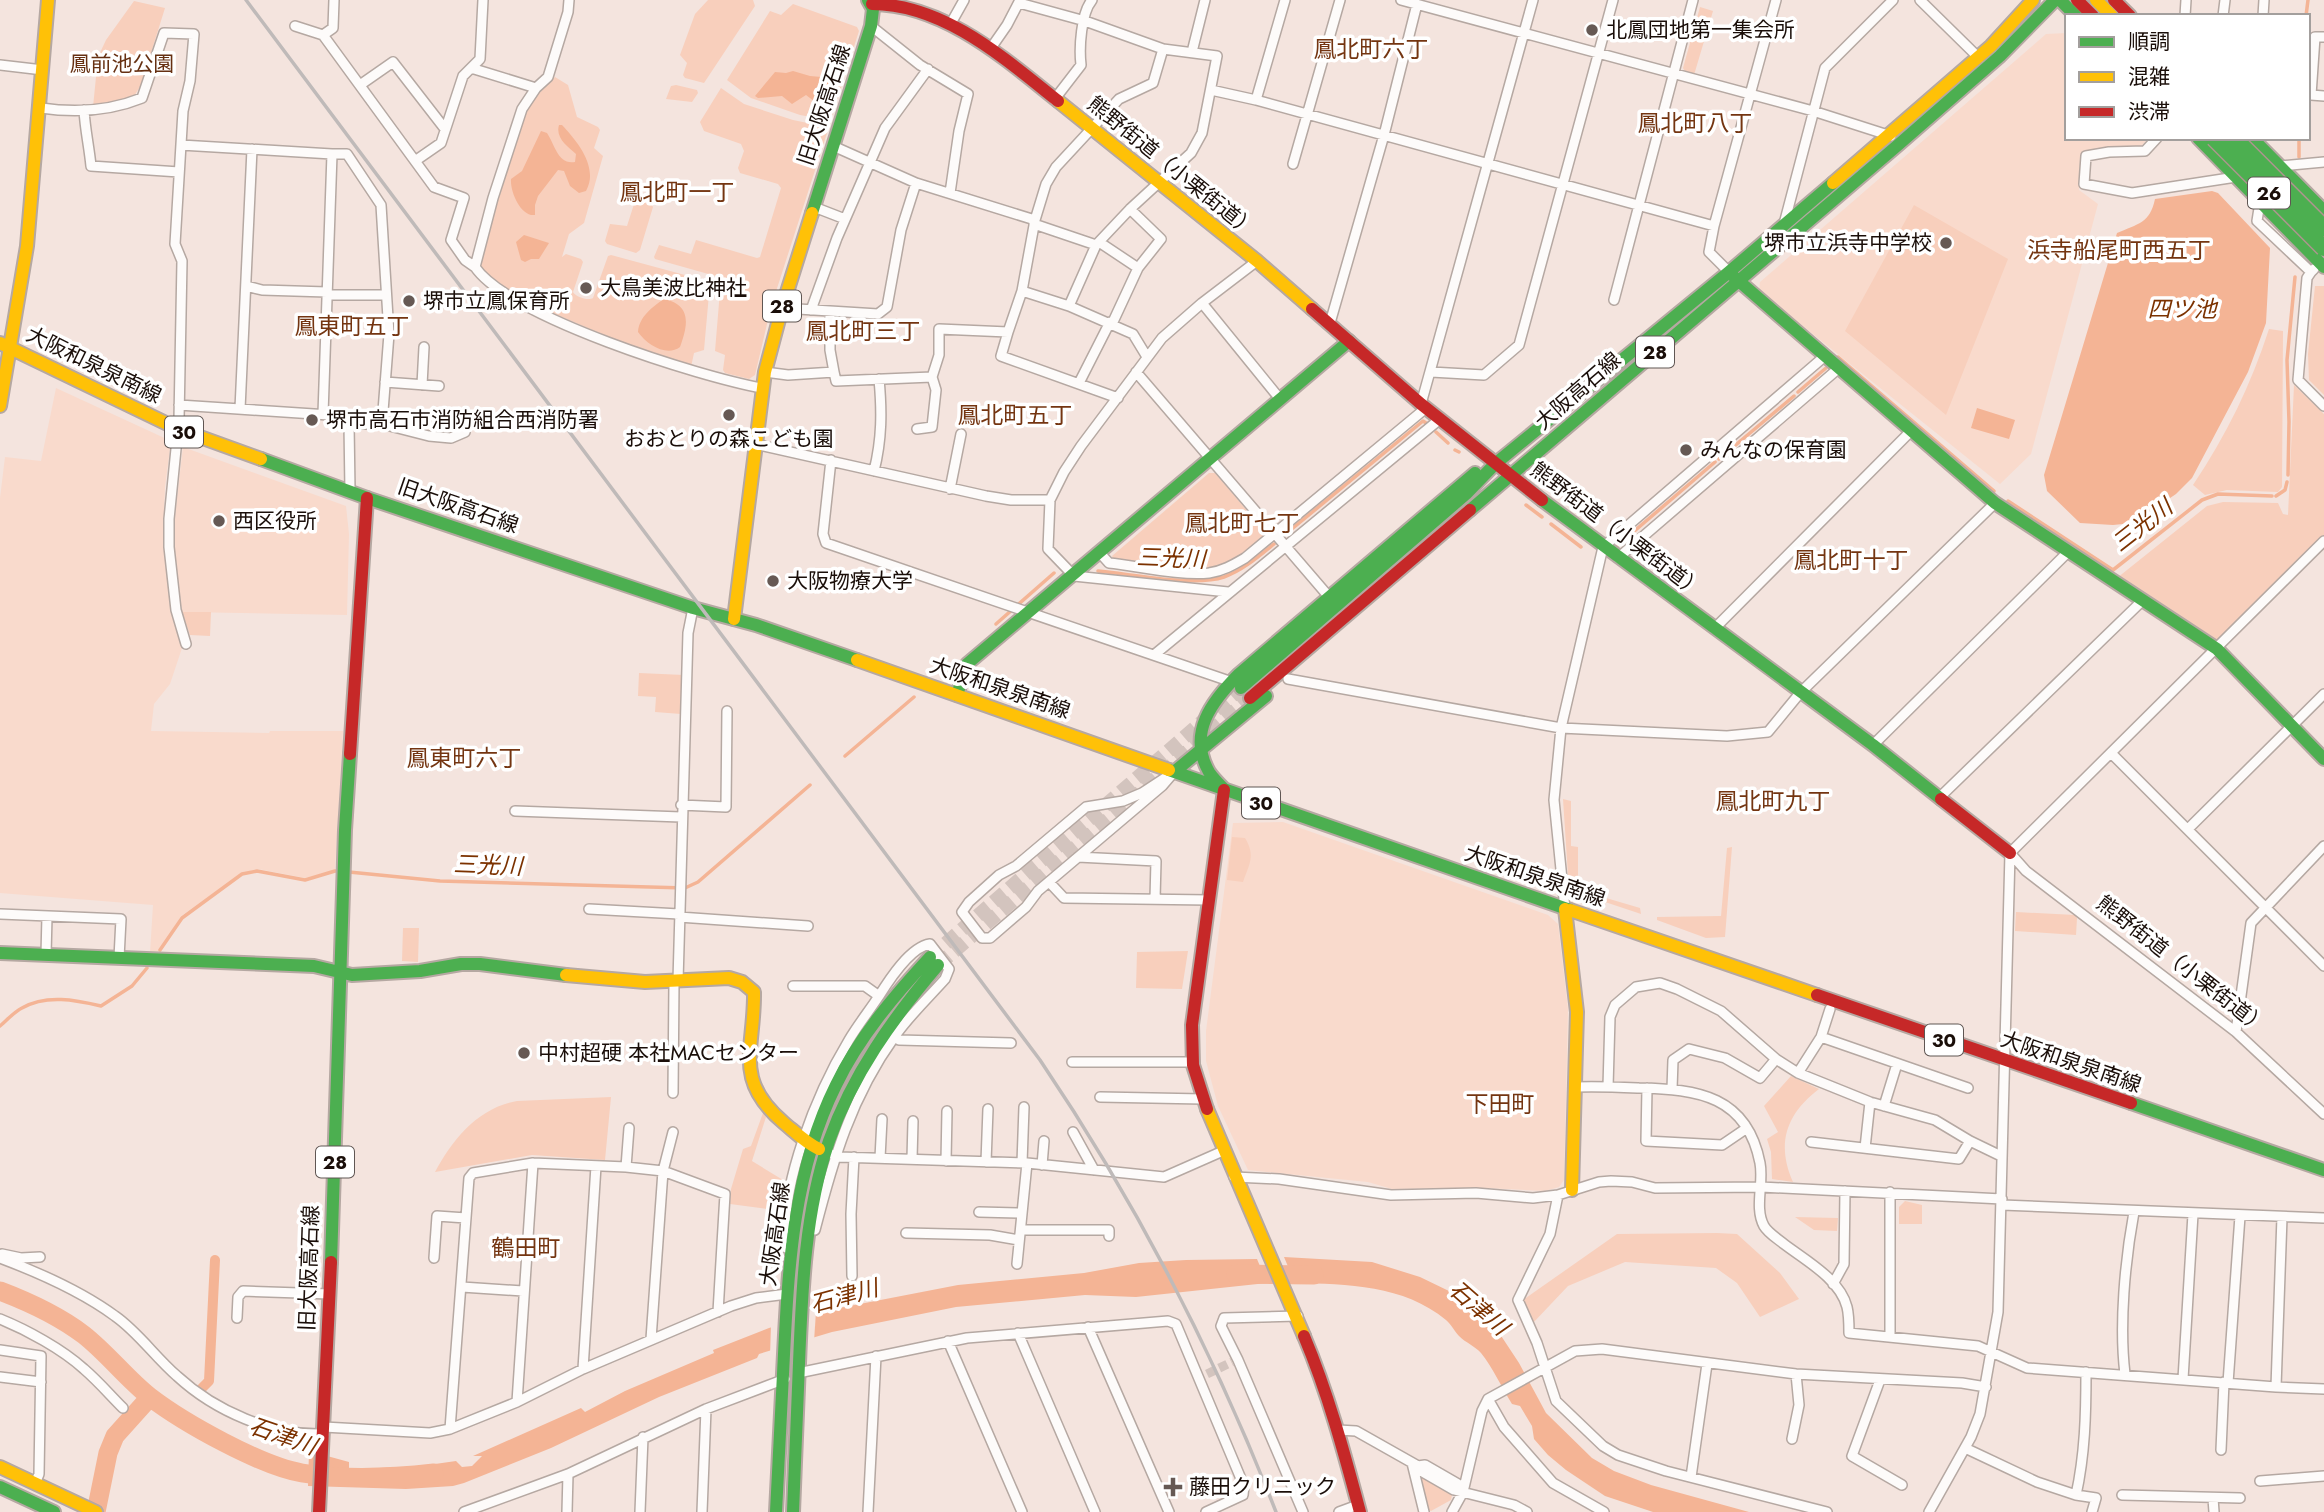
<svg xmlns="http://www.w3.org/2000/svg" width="2324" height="1512" viewBox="0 0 2324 1512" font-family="Jost,'Noto Sans JP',sans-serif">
	<rect width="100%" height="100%" fill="#f4e4de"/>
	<path fill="#f9dacc" d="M2067,33v105h82l-9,9 -57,5 -4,38 19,14 -67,250 -31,30 -241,-193 1,-9 286,-248z
		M56,388l115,53 -6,46 -2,51 10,82 9,28 -12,36 -16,20 -3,27 118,2 1,-2h73l-8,139 -30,8 -47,-9 -16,4 -61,43 -23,37h-8l3,-48 -153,-12v-395l5,-41 36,4z
		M183,447l163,59 3,28 -2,81 -165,-3 -10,-71z
		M1283,822l265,93 10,9 10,85 -4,171 -5,7 -14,4 -59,-3 -94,1 -24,-7 -120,-12 -30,-64 -12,-45v-30l27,-208z"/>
	<path fill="#f8cfbc" d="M708,0h45l2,6 -51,77 -19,-5 -2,-3 4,-12 -7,-8 15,-41z
		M134,1l31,7 -24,77 -8,13 -40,9 5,-50 8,-17z
		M793,4l64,23 2,4 -28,88 -3,1 -28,-5 -49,-17 -24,-18 43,-69 11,4z
		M1700,7l13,4 -19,64 -8,-2 -3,-5z
		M555,77l13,8 9,32 21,10 2,3 -6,18 9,8 -19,67 -15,11 -7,23 4,-3 15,5 2,3 -10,30c3,5 15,9 20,6l15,-42 3,-1 85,23v11l13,5 -5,56 -10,3 -3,14 -85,-31 -83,-36 -1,-7 -10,-1 -32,-23 11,-52 36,-109 13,-19z
		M676,85l21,5 1,3 -6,9 -26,-3 5,-13z
		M721,88l23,16 49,16 34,7 1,3 -57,177 -16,68 -6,4 -24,-6 -2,-3 2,-15 -10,-4 6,-72 -2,-2 -64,-18 -1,-2 5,-12 32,9 5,-14 61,18 3,-1 21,-69 -3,-4 -38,-11 -2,-5 6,-17 -3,-7 -37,-13 -4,-9z
		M638,199l12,3 3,5 -13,43 -4,3 -29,-9 -2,-3 5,-17 17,2 8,-25z
		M1914,205l94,54 -62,156 -101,-84z
		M2315,286h9v109l-15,-15 -1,-26z
		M2269,329l14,2 -1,156 -4,5 -51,-2 -22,5 -12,-10c33,-49 58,-100 76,-156z
		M2294,385l30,29v121l-104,104 -6,1 -97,-62 90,-72 16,-4 55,1 5,11 5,1z
		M1209,473h6l51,60 -1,4c-12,11 -25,23 -40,29 -31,11 -79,-1 -111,-5l-2,-5z
		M182,612h29l-1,24 -20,-1z
		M639,673l45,2 -3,39 -26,-2 1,-15 -18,-1z
		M1563,799l8,2v45l7,1v37l11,9 51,15 1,6 -72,-24z
		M1232,837l13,1c11,18 4,26 -2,44l-16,-2z
		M1732,847l-7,90 -19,1 -49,-18v-3l64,-1 6,-68z
		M2016,912l59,3 2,3 -1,17 -61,-4z
		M403,928h16l-1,34 -16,-1z
		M1188,951l-6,38 -46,-1 1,-36z
		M1791,1076l28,13c-33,25 -43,55 -26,93l-21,-3 -1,-27 -4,-13 11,-7 -14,-26z
		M611,1097l-6,63 -73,-5 -97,17c18,-33 43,-64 82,-71z
		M763,1113l3,4 -14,44 31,19 -7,30 -46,-6 1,-15 12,-40 8,-3z
		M1905,1201l17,4v19h-23v-17z
		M1795,1217l43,1 -1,13 -23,-1z
		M1717,1233l20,1 43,39 19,26 -39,18 -23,-34 -21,-15 -91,-6 -57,24 -35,37 -10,-23 94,-66z
		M1420,1476l32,19 -1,5 -20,11 -4,-2 -9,-31z"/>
	<path fill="#f4b495" d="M793,71l17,5 23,2 -8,29 -2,1 -17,-13 -14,9 -10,-8 -24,2 -3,-2 20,-24 11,1z
		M559,125h3c16,17 37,43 24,66l-7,2 -9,-7 -6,-15 -6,-1 -20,26 -3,9v10c-14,2 -25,-23 -24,-36l11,-8 19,-40 6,2c8,12 11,32 28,29l1,-8c-8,-7 -21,-16 -17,-29z
		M2212,191l6,2 52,55 -4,75 -18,49 -56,106 -16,16 -43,29 -20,2 -33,-2 -33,-32 -3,-16 73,-242c21,-9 33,-10 38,-34z
		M524,235l25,8 -10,16h-8l-6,3 -4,-2 -5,-18z
		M664,299c28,6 24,26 16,48 -13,10 -33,-2 -42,-15 1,-15 14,-25 26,-33z
		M1977,408l38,12 -6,19 -38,-11z
		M1284,1257l88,5 48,15 31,15 35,21 33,50 27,50 46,45 22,13 37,14 98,27h-96l-48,-16 -39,-26 -18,-15 -14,-16 -2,-13 -12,-20 -8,-2c-10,-16 -19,-36 -31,-51 -6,-7 -15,-10 -22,-17 -5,-5 -7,-11 -13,-16 -42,-35 -99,-36 -151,-37z
		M1257,1259l10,24 -131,14 -51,-2 -129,12 -124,25 -73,22 -2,4 -98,39 -108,51 -87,35 -11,3 -47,3 -98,-3 1,-35 40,11v15l3,3 2,-2 23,2 5,-3 -2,-9 19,-1 3,11 8,-2 4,-9 42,-6 6,6 10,-1 10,-10h-9l108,-48 4,4 40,-21 89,-38 -1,-3 56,-22 65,-19 124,-24 126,-12 55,-10 47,-3z"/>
	<path fill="#f4e4de" d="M816,1311l-2,31 -44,14 1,-32z"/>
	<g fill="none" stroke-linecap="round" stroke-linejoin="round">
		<path stroke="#f4b495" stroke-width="3.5" d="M2306,16l2,-16
			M2299,138v19
			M1837,359l1,-2 156,134
			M1798,392l28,-24
			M1436,432l12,11
			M1455,450l4,2
			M1719,459l75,-63
			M2288,475l1,-53 -2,-62 8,-83
			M2276,496l9,-6 2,-8
			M2008,501l105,69 89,-70 16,-6 54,2
			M1526,505l16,12
			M1551,524l30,23
			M1282,537l141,-116 3,2
			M1618,545l97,-83
			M1098,571c34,3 95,16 126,6 19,-7 34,-20 50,-33
			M996,624l58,-51
			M845,756l69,-59
			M349,872l91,9 245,7 13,-6 112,-97
			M160,950l22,-32 60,-44 15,-3 48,9 30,-9h6
			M0,1026c7,-6 14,-14 22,-18 24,-14 54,-8 79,-2l31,-20 15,-18"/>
		<path stroke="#f4b495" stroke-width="10" d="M202,1388l7,-7 6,-121"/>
		<path stroke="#f4b495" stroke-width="19" d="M1236,1274l78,1
			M0,1291c29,11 59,25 84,44 24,19 43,44 66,62 34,26 111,69 152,76 43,7 88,5 132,0
			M96,1512l12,-59 7,-17 35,-39"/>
		<path stroke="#d3c4be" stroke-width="9" stroke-dasharray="9 4.5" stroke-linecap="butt" d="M1207,1374l25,-12"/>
		<path stroke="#d3c4be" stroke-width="14" stroke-dasharray="14 7" stroke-linecap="butt" d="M930,957l311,-269
			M938,965l312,-267"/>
		<g stroke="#b5a8a2" stroke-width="12">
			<path id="street" d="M334,0l-1,28 -10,7 111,152 30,11 -13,42 14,20 10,7
				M569,0l-1,12 -20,65 -12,11 -14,21 -29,89 -18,69c34,50 225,110 287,121
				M1401,0l412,111 78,25
				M1920,0l59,58
				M1019,3l66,18 78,28 54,7 -15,77 -11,20 -61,56 -34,36 -27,61 -47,-15
				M2185,16l1,-16
				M2223,16l2,-16
				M2263,16l1,-16
				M950,25l14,-25
				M295,26l28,9
				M871,26l49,39 48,29 -9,37 -9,62
				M2324,37h-9l-4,58 13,1
				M991,48l16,-23 13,-25
				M1192,52l13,-52
				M0,65l43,5
				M471,68l65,20
				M360,85l33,-23 52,67
				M1211,90l45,10 458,126
				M1054,100l27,-35c-2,-17 0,-52 11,-65
				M1256,100l29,-100
				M41,108c34,5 69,3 101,-10l22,-65 30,1 -4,47 -7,30 -8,133 7,17 -3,158 -10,100v28l7,63 10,34
				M84,110c1,19 5,36 7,56l88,6
				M2157,138l-12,13 -36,1 -23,4 -2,28 48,9 104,-16
				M181,145l151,9 -9,260
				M833,146l83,37 119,37
				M332,154h15l34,51 8,129 -7,90h-33l1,67
				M415,161l26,-18 22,-67 17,-17 3,-59
				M1293,164l47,-164
				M2281,166l43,-4
				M2260,202l-3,19 54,51 3,-3
				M814,207l31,12
				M1034,224l62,21
				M1784,224l41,-156 68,-68
				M1099,242l39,26
				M1729,272l-20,-20 5,-26 62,-226
				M2311,272l-4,6 -9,102 26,26
				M246,286l16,4 65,2
				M327,295h59
				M1614,300l79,-300
				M1202,303l78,96
				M1069,306l64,28 14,23
				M782,308l96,6 9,-7 14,-77 15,-47
				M811,310l26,-72 48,-110 43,-59
				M830,312v38l4,22
				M1330,323l54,-188 33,-131
				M1112,324l26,-56 23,-29 -31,-30
				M1008,332l-7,24 117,42
				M765,372l23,3 46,-3 2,9 96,-4 7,-22v-26l69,3 14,-41 13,-71 11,-36 10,-17 63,-68 34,-16 10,-34
				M1136,372l194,226
				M1431,372l53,3 35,-30 94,-345
				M385,382l54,4
				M1079,383l31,-61
				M422,385l2,-38
				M1421,404l112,-404
				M179,405l165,11 5,8
				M240,409l12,-260
				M382,424l47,12 22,2 14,-6
				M917,429l15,-2 4,-37 -4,-13
				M755,444l231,52 25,4h39l14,-28 17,-26 81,-108 40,-35 55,-42
				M831,460l-8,74 3,9 406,139
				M874,471c8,-32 8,-60 5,-92
				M950,489l11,-55
				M1050,500l-2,49 26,27 154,16
				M1100,553l9,10c29,3 71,13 100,10 14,-2 24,-8 36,-15l181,-150
				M1618,558l221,-190
				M1714,629l197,-198
				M1154,655l286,-236
				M1288,679l273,49 166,8 41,-4 32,-39 195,-190
				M1873,745l195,-193
				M2112,754l212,212
				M1174,772l-12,14 -124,105 -12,16 -36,31h-8l-20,-26 7,-10 30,-27 17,-9 70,-59 37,-6 19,-8z
				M1940,797l202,-196
				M681,805l45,2 1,-96
				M515,811l166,6
				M2188,829l136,-135
				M2010,853l16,18 210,161 88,82
				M1078,857l78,4 -1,38
				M1049,882l15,16 145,2
				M589,909l90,5
				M1565,909l-11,-109 7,-72 42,-181 222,-191
				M0,914l121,5 -2,39
				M679,917l129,9
				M46,955l1,-39
				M678,981l10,-348 5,-25
				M793,986h72l14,10
				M2236,1032l15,-109 73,-77
				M894,1037l5,3 112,3
				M1821,1037l147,51
				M1072,1062h121
				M1798,1073l23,-36 9,-28
				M1575,1087c21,-1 42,0 64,1 59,1 108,8 121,75 4,20 -6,45 4,63 4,7 14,13 20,18 21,16 56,35 63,63 2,8 2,18 2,26l129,13 49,22 249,19 48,2
				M1608,1087l2,-70 5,-12 21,-18 24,-4 17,6 44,22 55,48 22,14 72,29 65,18 35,21 31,15
				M1647,1088l-1,53 76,4 25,-17
				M1672,1089l1,-29 16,-11 36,9 35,20 16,-19
				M673,1093l1,-111
				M1100,1097l103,2
				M1884,1106l13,-42
				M1073,1132l21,38
				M1811,1142l148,17 11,-18
				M1865,1148l5,-46
				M831,1154l8,3 188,6 137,14 59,-26
				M880,1158l2,-39
				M912,1159l1,-38
				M946,1161l1,-50
				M986,1162l2,-53
				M1022,1163l2,-56
				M1042,1165l2,-24
				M626,1167l3,-39
				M1234,1177l45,2 112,16 85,-2 57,5 25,-3 41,-13 12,-1 21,1 23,6 106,-1 241,12
				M1558,1195l-8,39 -32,66 19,43 19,58 47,45 15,9 48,16 161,41
				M2002,1205l322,13
				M979,1212l42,1
				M1021,1230h88v6
				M906,1233l84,2 29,5
				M786,1248c-7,-62 31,-155 63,-208 9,-15 20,-29 30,-44 10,-16 31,-49 51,-52l19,25 -4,10c-17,19 -36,37 -50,57 -44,61 -62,124 -80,194
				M2,1254l19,4 19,-1
				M0,1258c40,15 81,33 115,58 23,16 40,41 62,60 38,35 95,60 147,58
				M434,1258l3,-42 29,2
				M1017,1264l10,-101
				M852,1276l-1,-62 3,-57
				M1833,1284l11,-20 1,-73
				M462,1287l61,4
				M1298,1316l-74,2 -3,8 17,34 65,152
				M237,1318l1,-21 5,-6 87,3
				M0,1319c27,11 62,30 84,50 14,12 26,26 39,39
				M1088,1327l81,185
				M1018,1333l77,179
				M1890,1335v-143
				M651,1339l12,-168 10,-39
				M948,1341l74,171
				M0,1350l41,6 -2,118 -4,10
				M583,1369l13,-203
				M2086,1372c0,42 -1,82 -10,123l20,3 -4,14
				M798,1373l169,-35 201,-17 8,3 68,162 -1,9 -37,17
				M2125,1374c-6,-49 0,-113 9,-162
				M0,1377l41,5
				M2183,1379l10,-165
				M1880,1380l-28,76 50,29
				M2228,1383l12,-167
				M2276,1387l6,-170
				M1488,1399l16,28 49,56 51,29
				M517,1402l16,-239
				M324,1427l106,6 20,-4 67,-27 66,-33 148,-63 25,-8 31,-4
				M450,1429l19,-251 4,-5 60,-10 93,4 37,4 62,23 -7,118
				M1338,1430l18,1 62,35 7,-1 33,19 1,6
				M1792,1439l7,-34 -3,-31
				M1965,1448l72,34 39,13
				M2221,1450l3,-68
				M1412,1463l12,49
				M1418,1466l3,5 33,19 60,15 13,7
				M1691,1477l16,-113
				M2260,1481l64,-5
				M2122,1495l118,3
				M2213,1498l1,14
				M464,1512l104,-38 138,-65 79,-30
				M567,1512l1,-38
				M640,1512l3,-75
				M702,1512l4,-103
				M868,1512l8,-156
				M1339,1512l19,-7
				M1452,1512l11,-20 19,-81 6,-12 87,-48 27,-2 194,25 166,9 24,4
				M1929,1512l42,-75 9,-23 18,-102 12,-459 314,-312"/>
		</g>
		<g stroke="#b5a8a2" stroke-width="16">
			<path id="fast" d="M2060,0l16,16
				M2198,138l126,129
				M2252,138l72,73
				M812,213l59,-187 2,-17 -5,-9
				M1733,276l262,227 222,146 107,110
				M261,459l106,39 326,110 63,17 101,35
				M1542,500l331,245 68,54
				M1470,510l428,-365 102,-89 55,-56
				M1241,688l225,-194 29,-30 234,-192 104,-89
				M957,695l10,-31 382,-323
				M1169,770l401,140
				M1174,772l92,-76
				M1224,789c-5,-5 -11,-11 -15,-17 -22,-39 3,-71 30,-98l236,-201
				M0,953l314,13 38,9 68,-4 41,-7h19l86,11
				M2131,1103l193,67
				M331,1262l14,-432 5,-76
				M0,1487l54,25
				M776,1512c2,-46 5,-92 7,-138 5,-98 8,-199 53,-289 23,-48 58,-89 94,-128
				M793,1512c2,-50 4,-100 6,-149 3,-75 6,-151 30,-222 23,-66 64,-123 109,-176"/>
		</g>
		<g stroke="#b5a8a2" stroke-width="16">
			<path id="slow" d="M2096,0l16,16
				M1058,101l199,160 55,48
				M1833,183l158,-137 42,-46
				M0,343l178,86 83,30
				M0,406l27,-160 21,-246
				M734,619l31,-247 17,-64 30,-95
				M857,660l312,110
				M1565,909l12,103 -5,178
				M1570,910l247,85
				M566,975l79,7 84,-4 13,4 12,10c1,57 -22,87 30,131 11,9 22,20 35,26
				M1207,1109l97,227
				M0,1467l96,45"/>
		</g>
		<g stroke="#b5a8a2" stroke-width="16">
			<path id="jam" d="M2077,0l16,16
				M2114,0l16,16
				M872,4c72,0 133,55 186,97
				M1312,309l109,95 121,96
				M1250,698l220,-188
				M350,754l17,-256
				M1941,799l69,54
				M1817,995l314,108
				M1207,1109l-14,-44 -1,-40 32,-235
				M1304,1336c24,57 40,116 56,176
				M319,1512l12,-250"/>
		</g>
		<use href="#street" stroke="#fdfbfa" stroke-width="9"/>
		<use href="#fast" stroke="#4caf50" stroke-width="12"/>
		<use href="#slow" stroke="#ffc107" stroke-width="12"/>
		<use href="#jam" stroke="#c62828" stroke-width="12"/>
		<path stroke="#bfbab9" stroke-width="3.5" d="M246,0l794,1060c96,142 174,293 236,452"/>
		<g stroke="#ab968c" stroke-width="19" stroke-linecap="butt">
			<path id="fast-bridge" d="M2214,138l110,110
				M2234,138l90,90"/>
		</g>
		<use href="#fast-bridge" stroke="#4caf50" stroke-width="16"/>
	</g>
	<g fill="#665954" stroke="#fff" stroke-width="2.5">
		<circle cx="1592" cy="30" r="7"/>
		<circle cx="1946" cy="243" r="7"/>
		<circle cx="586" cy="288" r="7"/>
		<circle cx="409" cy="301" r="7"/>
		<circle cx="729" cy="415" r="7"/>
		<circle cx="312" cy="420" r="7"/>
		<circle cx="1686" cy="450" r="7"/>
		<circle cx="219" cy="521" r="7"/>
		<circle cx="773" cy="581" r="7"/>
		<circle cx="524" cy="1053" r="7"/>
		<path d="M1169.5 1476.5h7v7h7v7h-7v7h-7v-7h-7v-7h7z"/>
	</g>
	<g text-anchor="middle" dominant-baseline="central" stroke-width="7" stroke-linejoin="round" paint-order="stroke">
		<g fill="#fff" stroke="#5f5653" stroke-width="2">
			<rect x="2248" y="177.5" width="42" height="31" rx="5"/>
			<rect x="763" y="290.5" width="38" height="31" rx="5"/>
			<rect x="1636" y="336.5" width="38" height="31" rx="5"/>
			<rect x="165" y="416.5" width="38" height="31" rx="5"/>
			<rect x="1242" y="787.5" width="38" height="31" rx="5"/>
			<rect x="1925" y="1024.5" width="38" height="31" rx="5"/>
			<rect x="316" y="1146.5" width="38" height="31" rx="5"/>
		</g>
		<g font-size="19" font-weight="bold" fill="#1a0e09">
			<text x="2269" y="193">26</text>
			<text x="782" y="306">28</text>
			<text x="1655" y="352">28</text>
			<text x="184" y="432">30</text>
			<text x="1261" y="803">30</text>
			<text x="1944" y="1040">30</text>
			<text x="335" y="1162">28</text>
		</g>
		<g font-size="21" fill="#1a0e09" stroke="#fff" text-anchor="start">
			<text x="1606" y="30">北鳳団地第一集会所</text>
			<text x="1932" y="243" text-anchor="end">堺市立浜寺中学校</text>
			<text x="600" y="288">大鳥美波比神社</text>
			<text x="423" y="301">堺市立鳳保育所</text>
			<text x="326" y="420">堺市高石市消防組合西消防署</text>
			<text x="729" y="439" text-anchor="middle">おおとりの森こども園</text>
			<text x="1700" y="450">みんなの保育園</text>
			<text x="233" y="521">西区役所</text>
			<text x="787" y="581">大阪物療大学</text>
			<text x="538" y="1053">中村超硬 本社MACセンター</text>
			<text x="1189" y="1487">藤田クリニック</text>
		</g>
		<g font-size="21" fill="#663012" stroke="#fff">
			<text x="122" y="64">鳳前池公園</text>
		</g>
		<g font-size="21" fill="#1a0e09" stroke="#fff">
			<text transform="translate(824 105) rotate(-72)">旧大阪高石線</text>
			<text transform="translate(1172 167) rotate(39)">熊野街道（小栗街道）</text>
			<text transform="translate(94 365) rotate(26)">大阪和泉泉南線</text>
			<text transform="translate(1578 391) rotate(-41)">大阪高石線</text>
			<text transform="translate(458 506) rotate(19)">旧大阪高石線</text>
			<text transform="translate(1617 530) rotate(37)">熊野街道（小栗街道）</text>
			<text transform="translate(1000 688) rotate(19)">大阪和泉泉南線</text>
			<text transform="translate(1535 876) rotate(19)">大阪和泉泉南線</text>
			<text transform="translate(2182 965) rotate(38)">熊野街道（小栗街道）</text>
			<text transform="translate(2071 1062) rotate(19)">大阪和泉泉南線</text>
			<text transform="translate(775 1234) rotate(-82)">大阪高石線</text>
			<text transform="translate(309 1268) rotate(-88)">旧大阪高石線</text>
		</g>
		<g font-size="23" fill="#743511" stroke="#fff">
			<text x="1371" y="49">鳳北町六丁</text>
			<text x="1695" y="123">鳳北町八丁</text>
			<text x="677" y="192">鳳北町一丁</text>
			<text x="2119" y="250">浜寺船尾町西五丁</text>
			<text x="352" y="326">鳳東町五丁</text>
			<text x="863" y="331">鳳北町三丁</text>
			<text x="1015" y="415">鳳北町五丁</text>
			<text x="1242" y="523">鳳北町七丁</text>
			<text x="1851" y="560">鳳北町十丁</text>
			<text x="464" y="758">鳳東町六丁</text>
			<text x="1773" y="801">鳳北町九丁</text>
			<text x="1500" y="1104">下田町</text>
			<text x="526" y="1248">鶴田町</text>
		</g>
		<g font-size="23" font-style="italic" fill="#7c3200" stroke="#fff">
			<text x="2182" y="309">四ツ池</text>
			<text transform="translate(2142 525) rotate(-38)">三光川</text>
			<text transform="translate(1171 558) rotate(2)">三光川</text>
			<text transform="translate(488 865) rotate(2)">三光川</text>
			<text transform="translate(844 1296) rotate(-15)">石津川</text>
			<text transform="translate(1479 1308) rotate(41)">石津川</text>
			<text transform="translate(283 1436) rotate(19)">石津川</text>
		</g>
	</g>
	<rect x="2065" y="14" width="245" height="126" fill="#ffffff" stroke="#a39f9d" stroke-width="2"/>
	<rect x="2079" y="37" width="35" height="10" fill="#4caf50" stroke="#a39f9d" stroke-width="2"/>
	<text x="2128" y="49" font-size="21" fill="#1a0e09">順調</text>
	<rect x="2079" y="72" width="35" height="10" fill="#ffc107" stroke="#a39f9d" stroke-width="2"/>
	<text x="2128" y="84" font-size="21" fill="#1a0e09">混雑</text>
	<rect x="2079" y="107" width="35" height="10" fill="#c62828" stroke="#a39f9d" stroke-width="2"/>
	<text x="2128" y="119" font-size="21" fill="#1a0e09">渋滞</text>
</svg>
